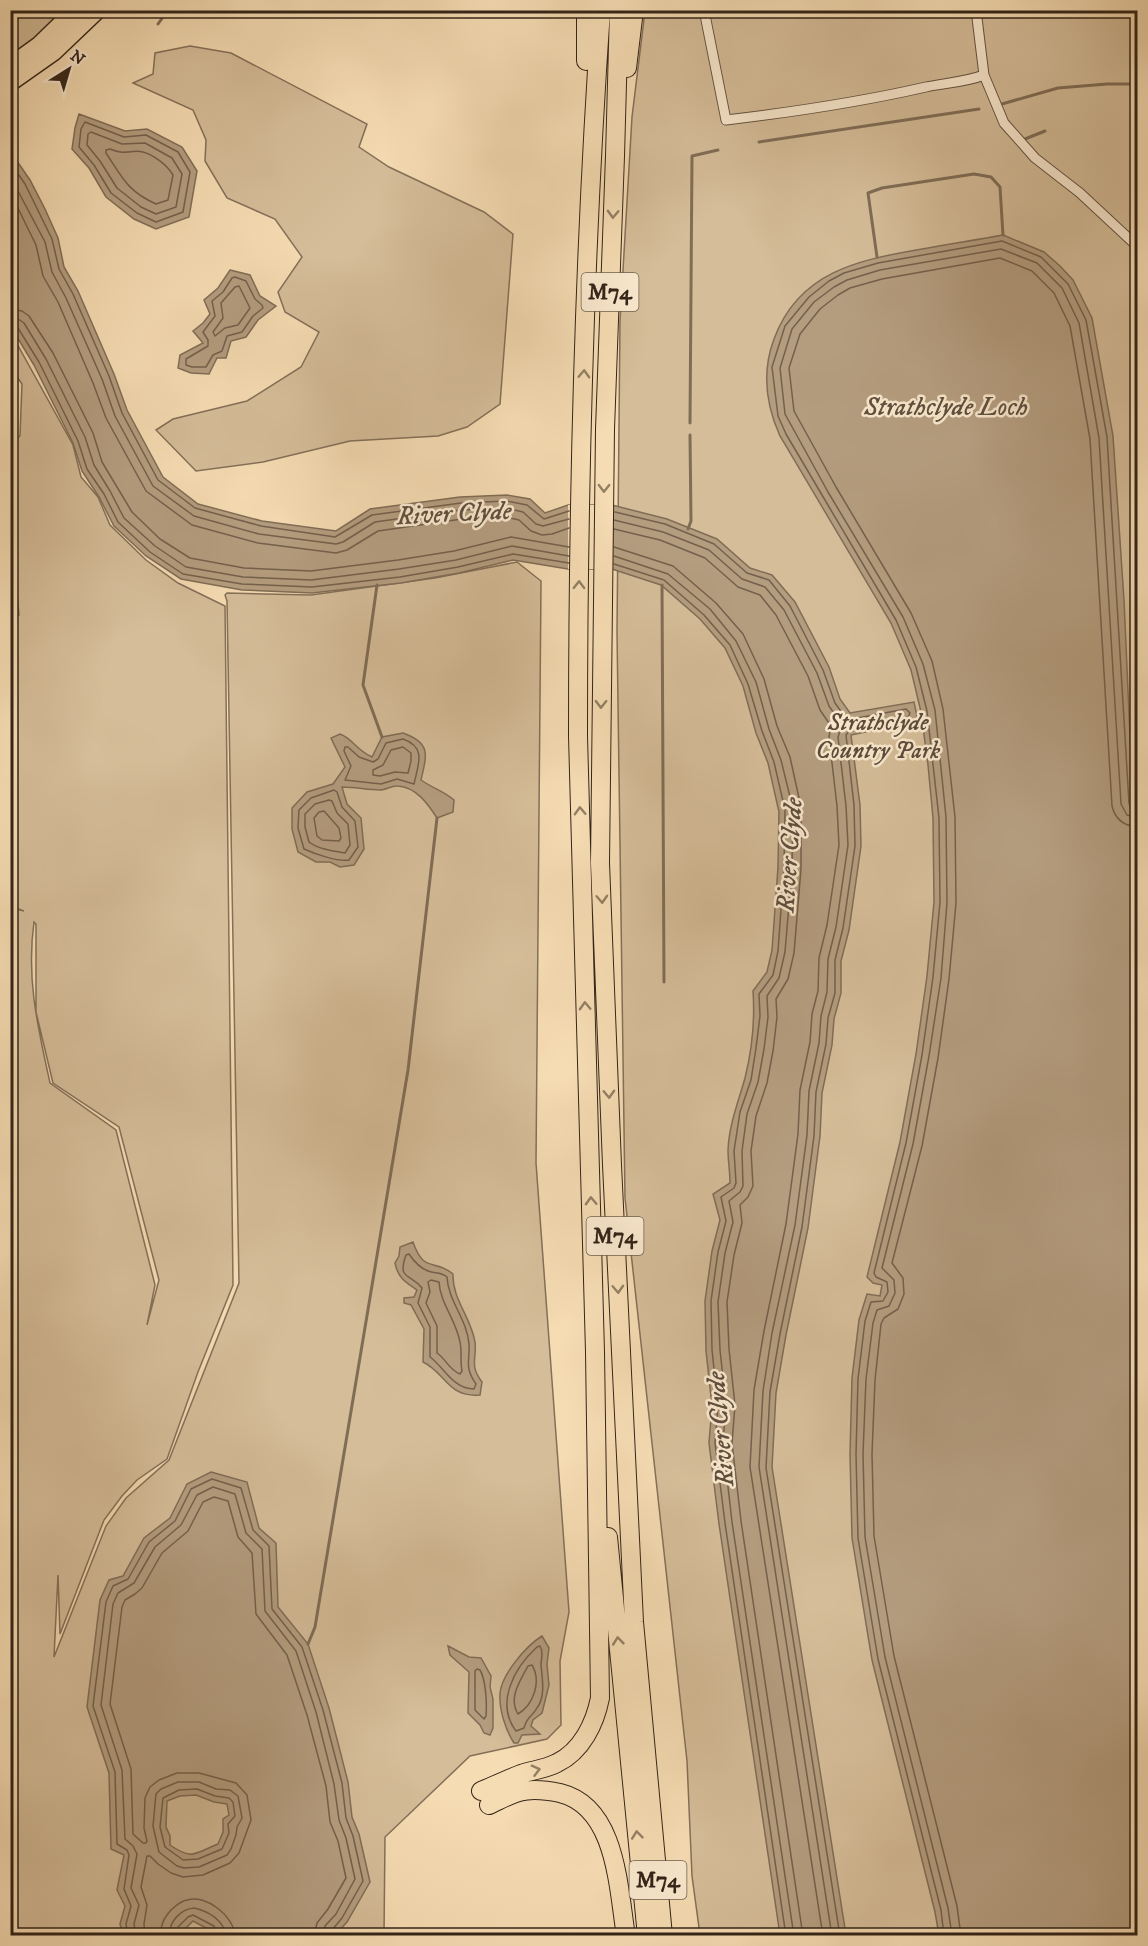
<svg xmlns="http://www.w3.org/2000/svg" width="1148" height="1946" viewBox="0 0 1148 1946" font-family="'IM FELL DW Pica',serif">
	<rect width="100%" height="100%" fill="#f6dcb3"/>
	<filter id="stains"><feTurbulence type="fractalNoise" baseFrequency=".00333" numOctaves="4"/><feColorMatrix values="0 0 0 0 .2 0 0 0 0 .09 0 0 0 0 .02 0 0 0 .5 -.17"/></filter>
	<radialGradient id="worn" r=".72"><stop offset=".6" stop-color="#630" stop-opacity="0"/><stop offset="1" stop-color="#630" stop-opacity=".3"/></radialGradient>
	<path fill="#d5bd99" stroke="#847059" stroke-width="1.5" fill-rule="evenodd" d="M10,11h56l-18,18 -37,28z
		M645,11h492v1924h-437l-8,-59 -5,-115 -62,-563 -8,-566 3,-311 12,-204z
		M190,46l41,7 136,71 -8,23 30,20 95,45 29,22 -13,170 -33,23 -29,9 -88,5 -87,21 -67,9 -40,-41 17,-11 74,-18 54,-34 18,-35 -34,-20 -7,-20 24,-35 -27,-38 -48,-21 -22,-37 1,-21 -13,-30 -60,-27 20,-9 2,-21z
		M11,333l62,112 8,32 17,20 12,28 36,35 32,23 47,23 8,679 -35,87 -31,87 -30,21 -15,16 -18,24 -44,114 -2,-59 -4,82 52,-131 20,-28 43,-38 70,-177 -12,-682 -2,-6 2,-2 84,2 124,-17 82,-16 24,19 -5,582 33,449 -9,49 1,64 -14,14 -77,17 -85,81 -1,98h-373v-1027l13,3 -14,-5v-287l9,-4 -2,-23 -7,-16 1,-132 9,-8 2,-52 -11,-16zM34,922l2,2v88l17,71 66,44 40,153 -12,45 8,-40 -39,-155 -66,-47c-12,-55 -24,-104 -16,-161z"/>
	<path fill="#b49d7f" stroke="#806d56" stroke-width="1.5" fill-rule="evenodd" d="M79,114l46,17 22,-2 35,18 15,24 -8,46 -33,12 -22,-10 -28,-22 -17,-29 -17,-19 3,-21z
		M10,151l20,29 15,29 13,29 6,29 14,24 36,83 13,36 36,67 35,27 64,17 74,10 34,-22 90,-12 47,-2 23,4 15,14 23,-8h44l55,14 50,20 33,29 22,7 23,27 34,65 11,32 10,14 64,-11 4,19 -67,14 9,70 1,41 -12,84 -8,31v32l-7,26 -2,26 -10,48 -2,43 -12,92 -22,107 -10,58 -4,74 74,468h-66l-61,-411 -10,-81 3,-37 -6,-55 -1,-50 7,-50 8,-31 -7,-26 17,-11c0,-11 -2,-22 -2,-33 1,-25 10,-47 17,-72 7,-28 10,-58 8,-87l14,-19 5,-22 6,-83 1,-55 -11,-49 -12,-30 -13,-47 -18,-38 -25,-29 -39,-34 -49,-16h-44l-55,-9 -54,13 -58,10 -89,10 -70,-3 -61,-11 -35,-23 -32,-30 -15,-29 -17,-26 -9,-28 -39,-78 -23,-38z
		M1003,235l41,17 16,14 13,14 19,38 21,118 11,164 7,159 7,81 -1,1095h-198l-4,-23 -63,-252 -20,-122 -2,-84 2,-76 7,-58 8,-26 13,2 2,-11 -9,-2 -6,-6 33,-135 16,-88 11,-78 7,-74 -1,-84 -5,-53 -7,-53 -10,-42 -20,-47 -111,-187c-14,-31 -18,-65 -6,-97 25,-68 85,-79 148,-90 27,-5 54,-9 81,-14z
		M230,270l20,5 10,21 16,10 -18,14 -12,17 -15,4 -5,17h-9l-8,16 -18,-1 -13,-5 2,-13 23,-12 -10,-12 10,-8 7,-9 -6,-14 14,-12z
		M403,733c28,10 24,21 18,47 11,8 23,11 33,20l-1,12 -16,6c-9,-14 -21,-31 -39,-32 -6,-1 -12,4 -18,4 -12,0 -25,-3 -38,-3l5,17 14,14 3,31 -10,16 -14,2 -10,-5h-14l-18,-10 -6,-23v-21l15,-16 26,-8 12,-17 -14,-29 9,-4c12,4 16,16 32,23l10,-20z
		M413,1242c11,32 21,16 40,32 -1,25 18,43 22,68 2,17 -6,23 7,40l-2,13c-32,3 -34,-22 -57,-33l1,-33 -13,-24 -7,-2v-5l10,-1 3,-7c-12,-8 -19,-12 -22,-27l4,-7 1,-9z
		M211,1472l36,10 12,46 17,15 2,64 30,37 21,64 19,74 4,35 7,17 11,48 -23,40 -12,13h-122l-3,-5 -17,-9 -10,10 3,4h-63l-3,-11 5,-18 -8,-16 7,-35 -13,-6 -2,-76 -22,-66 13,-107 9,-20 14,-4 21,-38 26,-20 17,-34zM196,1795l18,7 13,2 2,11 -6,4v13l-5,12c-23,9 -25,17 -48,1v-9l-4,-9 1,-26 13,-5z
		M542,1636l7,12 -2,16 2,21 -7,28 -9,7 -2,6 9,8 -18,1 -4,8h-4c-9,-14 -15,-34 -14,-50 2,-19 26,-47 42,-57z
		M448,1646l21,11 12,1 10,18 -1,11 3,12v29l-3,7 -6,-2 -4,-8 -12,-12 1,-41 -19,-17z"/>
	<path fill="#f6dcb3" d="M568,505h44v64h-44z"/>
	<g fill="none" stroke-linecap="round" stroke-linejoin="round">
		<path stroke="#74604c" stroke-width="1.5" d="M85,122l39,15 22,-2 32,17 12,20 -7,40 -27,10 -19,-9 -26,-20 -17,-28 -15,-18 2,-18z
			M91,132l31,12 23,-1 27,15 10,16 -6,33 -20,7 -15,-7 -24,-19 -17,-27 -13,-16 1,-11z
			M110,149c16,7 21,0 33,3 11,3 24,13 30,23l-5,25 -12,4c-29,-13 -34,-27 -50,-51v-3z
			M10,162l15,22 27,55 7,30 14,25 36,82 13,37 36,67 37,28 66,18 74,11 37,-22 89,-12 46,-2 20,4 17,14 25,-8
			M10,176l35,66 7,30 14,26 36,81 13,37 38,70 41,30 65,18 77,10 7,-2 32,-20 86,-12 45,-2 17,4 13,12 7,2 26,-7
			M10,192l26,53 7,31 15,26 35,81 13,35 40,73 46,34 66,18 78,10 11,-3 31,-19 84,-12 44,-2 13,3 12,11 11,4 10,-1 17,-6
			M235,277l11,4 9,18 7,6 1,3 -10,8 -11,16 -15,4 -5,15 -9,4 -7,12h-14l-6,-2v-6l22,-13v-6l-5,-8 12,-16 -3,-15 11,-9 9,-14z
			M239,286l11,22 -12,17 -13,3 -10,8 -2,-4 10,-14 -2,-15 14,-16z
			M10,309l12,2 7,5 24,37 40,80 9,29 30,50 28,27 30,19 54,10 67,3 87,-11 56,-9 57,-14 58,10
			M10,318l8,1 6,4 22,36 39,78 9,28 16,26 14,27 31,28 31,21 57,10 68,3 88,-11 57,-9 56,-14 57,10
			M10,325l8,3 21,34 39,79 9,28 17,25 14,28 32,30 33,22 59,10 70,3 88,-10 58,-10 55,-13 56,9
			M615,512l50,12 49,20 33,29 22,7 21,26 33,64 12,33 10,14 7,2 54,-10 4,4 -2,4 -57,12 -5,6 8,70 1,41 -12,82 -8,32v33l-7,25 -2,26 -10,48 -2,44 -12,91 -22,107 -10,58 -4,76 74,468
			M614,520l49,12 46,18 33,29 23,8 19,23 33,63 12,33 13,19 -4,12 8,69 2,39 -12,82 -8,32 -1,33 -6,24 -2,27 -10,48 -2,44 -12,90 -23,108 -9,58 -4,76 73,469
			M614,529l46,11 45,18 33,29 22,8 16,20 32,61 12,34 11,16 -2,11 8,69 2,39 -12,80 -8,33 -1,33 -6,23 -2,28 -10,48 -2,44 -12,90 -22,107 -10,59 -4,77 73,469
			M614,547l59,19 43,37 27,31 21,45 13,47 13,31 11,50v62l-7,84 -6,26 -12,20 1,18 -4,34 -6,32 -11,33 -5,35 2,35 -5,11 -8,8 2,18 -8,32 -7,47 2,47 6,56 -3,38 9,78 62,415
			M614,556l54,18 42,35 26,32 20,41 13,47 12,31 12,49 -1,59 -7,84 -6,26 -12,18 1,21 -4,32 -6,33 -11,32 -5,37 1,35 -3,6 -11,9 4,21 -8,31 -7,49 2,48 6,55 -3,38 9,79 62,414
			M614,564l50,16 40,35 26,30 18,39 14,47 12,31 11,48 -1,58 -6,83 -5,24 -14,19 1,22 -4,32 -5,32 -11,32 -6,39 2,32 -2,5 -13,9 5,24 -8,31 -7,49 1,49 6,56 -3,37 10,80 61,413
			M403,739c24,8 15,26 11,45l-17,-5 -16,5 -36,-4 6,-14 -7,-15 1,-4h3l11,10 14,5 5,-3 8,-16z
			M403,747l8,6v8l-3,12 -13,-1 -15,4 -7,-1v-5l10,-5 8,-15z
			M334,790l3,2 5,15 13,14 3,26 -9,13c-11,2 -34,-6 -45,-11l-6,-21 1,-18 12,-12z
			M329,800l3,1 5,12 11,11 2,21 -5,8c-12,-2 -27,-4 -36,-11l-4,-15v-13l10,-10z
			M324,811l15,17 2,10 -2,3 -17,-1 -5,-4 -3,-18 5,-6z
			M409,1254c4,6 11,14 19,17 7,3 12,0 19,6 1,24 20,42 22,67 1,17 -5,23 7,40l-2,5c-21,0 -30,-22 -44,-32v-30l-12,-24 4,-15c-12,-15 -25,-8 -16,-33z
			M431,1280l8,2c1,21 17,38 21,60 2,8 0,19 2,29l-2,3c-11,-4 -14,-15 -23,-21v-27l-11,-23 4,-11 -2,-10z
			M537,1647l3,-1c4,7 1,12 1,19 1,13 5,31 -4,43 -5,9 -10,8 -13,20l-8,3c-21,-28 -2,-63 21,-84z
			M532,1665c10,17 1,40 -14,49 -10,-16 2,-33 10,-48z
			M477,1669l3,1c6,10 7,34 6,46l-2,3 -9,-9v-39z
			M178,1782h21l17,7 14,1 8,6 4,22 -5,9 -1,8 -5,14 -4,6 -28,12 -15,1 -7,-2 -18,-14 -6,-26 3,-32 5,-5z
			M197,1789l18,7 14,2 4,4 2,14 -7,8 1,9 -7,16 -24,10 -15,1 -18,-13 -5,-20 3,-29 16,-8z
			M128,1936l-2,-12 5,-18 -7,-17 5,-34 -2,-5 -10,-6 -2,-72 -22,-66 13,-104 7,-16 15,-7 21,-37 26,-21 16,-32 21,-10 29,9 12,42 16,16 3,63 30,38 21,63 19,73 4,35 7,18 10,45 -21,37 -10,12 -1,6
			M136,1936l-2,-12 5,-19 -8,-17 6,-34 -4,-8 -8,-7 -3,-69 -21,-65 12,-101 5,-11 16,-10 21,-36 26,-22 16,-30 16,-8 22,7 11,39 16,16 3,62 31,40 20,61 18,72 5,36 7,18 9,41 -19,35 -11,12 -2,10
			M145,1936l-1,-12 3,-19 -6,-18 6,-31h3l8,8 13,9 12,4 20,-2 27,-12 9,-10 12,-33 -4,-25 -11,-12 -37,-10h-22l-18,7 -9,7 -5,11 -1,30 3,13 -1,2h-3l-10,-9 -2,-65 -21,-65 12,-97 3,-7 10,-6 7,-6 20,-35 26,-22 15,-29 11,-5 14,4 10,36 14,16 4,61 31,41 20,60 19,71 4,36 8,19 8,37 -18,31 -11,14 -3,13
			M161,1936c-1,-11 3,-18 10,-26 5,-4 9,-9 16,-10 19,-6 47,16 48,36
			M170,1936c-2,-14 11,-27 24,-28 14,3 30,12 32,28
			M178,1936v-9l10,-10 5,-2 21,11 4,10
			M944,1936l-3,-26 -63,-251 -20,-121 -2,-84 2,-75 7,-58 6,-19 12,-1 5,-9 -1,-10 -11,-5 -2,-4 32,-130 16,-88 11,-78 7,-75 -1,-84 -12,-107 -11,-44 -20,-47 -74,-125 -36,-61 -8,-18 -6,-49 13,-41 24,-29 20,-16 15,-8 34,-10 124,-22 39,16 27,27 18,36 21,117 22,366 2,6 7,1
			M952,1936l-4,-28 -63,-251 -20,-120 -2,-83 3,-75 7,-56 4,-13 12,-4 6,-13 -1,-13 -12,-12 31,-124 16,-88 12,-78 6,-75 -1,-86 -11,-107 -12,-46 -20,-47 -75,-125 -43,-78 -5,-46 12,-39 22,-27 20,-15 13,-7 33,-10 121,-21 36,14 25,25 17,35 20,115 22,366 6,11 11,3
			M961,1936l-4,-30 -63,-250 -20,-120 -2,-82 3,-74 6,-56 3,-6 14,-9 6,-15 -1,-16 -11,-15 30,-117 16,-88 11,-79 7,-76 -1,-86 -12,-108 -11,-48 -21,-48 -75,-126 -42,-76 -5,-43 11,-34 20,-25 18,-14 12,-7 32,-9 118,-21 32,13 22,22 16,33 20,113 22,367c3,13 12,20 26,21"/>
		<path stroke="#806d56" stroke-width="3" d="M158,24l10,-14
			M1002,104l56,-16 49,-4h31
			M1025,139l20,-8
			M759,142l220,-33
			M877,257l-9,-64 14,-5 92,-14 17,3 9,10 3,48
			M690,423l2,-267 26,-6
			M688,529l3,-8 -1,-86
			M377,585l-14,100 19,52
			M662,585l2,397
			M308,1644l7,-17 93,-557 29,-252"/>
		<g stroke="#645240" stroke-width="11">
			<path id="minor" d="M704,10l22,110c68,-8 134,-18 200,-33 19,-4 40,-5 58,-12
				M976,10l8,65 20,48 31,35 45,35 58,54"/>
		</g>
		<g stroke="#332419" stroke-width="19">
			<path id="trunk" d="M10,66l29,-21 36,-35
				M10,83l44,-31 44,-42"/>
		</g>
		<g stroke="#332419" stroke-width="20">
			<path id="motorway" d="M619,10l-4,146 -10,273 -5,434 12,302 22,457 29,314
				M586,61v-51
				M627,68l7,-58
				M608,1537l39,399
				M481,1791c14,-6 27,-12 40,-17 12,-4 25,-5 36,-11 25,-12 38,-40 43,-65l-5,-346 -17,-616c0,-242 6,-484 23,-726
				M489,1805c9,-4 19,-10 30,-13 13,-4 27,-2 41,1 57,14 58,95 66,143"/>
		</g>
		<use href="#minor" stroke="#f9e8ce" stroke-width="9"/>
		<use href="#trunk" stroke="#f6dcb3" stroke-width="16"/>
		<use href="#motorway" stroke="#f6dcb3" stroke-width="18"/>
	</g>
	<defs><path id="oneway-chevron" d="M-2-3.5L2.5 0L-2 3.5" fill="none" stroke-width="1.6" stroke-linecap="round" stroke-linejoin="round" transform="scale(1.5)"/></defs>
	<g stroke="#948066">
		<use href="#oneway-chevron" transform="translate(613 214) rotate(92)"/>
		<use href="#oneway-chevron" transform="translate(584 374) rotate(-88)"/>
		<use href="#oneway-chevron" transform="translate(604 488) rotate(91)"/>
		<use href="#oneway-chevron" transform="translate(579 585) rotate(-89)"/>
		<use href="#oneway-chevron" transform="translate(601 704) rotate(91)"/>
		<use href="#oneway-chevron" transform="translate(580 811) rotate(-92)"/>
		<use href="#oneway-chevron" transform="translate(602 899) rotate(87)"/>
		<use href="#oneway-chevron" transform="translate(585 1006) rotate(-92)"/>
		<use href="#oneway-chevron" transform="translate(609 1094) rotate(88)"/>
		<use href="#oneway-chevron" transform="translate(591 1201) rotate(-92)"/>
		<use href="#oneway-chevron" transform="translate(618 1289) rotate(87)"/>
		<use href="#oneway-chevron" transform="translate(618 1641) rotate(-96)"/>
		<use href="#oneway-chevron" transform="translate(536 1770) rotate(-15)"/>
		<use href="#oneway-chevron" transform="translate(637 1835) rotate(-96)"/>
	</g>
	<g text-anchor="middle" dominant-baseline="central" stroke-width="5" stroke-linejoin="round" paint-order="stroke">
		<g fill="#f9e8ce" stroke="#6e5f4f" stroke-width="1.5">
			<rect x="581.5" y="273" width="57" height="38" rx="4.5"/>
			<rect x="586.5" y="1217" width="57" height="38" rx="4.5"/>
			<rect x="629.5" y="1861" width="57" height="38" rx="4.5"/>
		</g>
		<g font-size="22" font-weight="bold" fill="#332419">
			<text x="610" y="292">M74</text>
			<text x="615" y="1236">M74</text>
			<text x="658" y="1880">M74</text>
		</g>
		<g font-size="24" font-style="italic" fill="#5c4a39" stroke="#f9e8ce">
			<text x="878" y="723">Strathclyde<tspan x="878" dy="28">Country Park</tspan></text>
		</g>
		<g font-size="26" font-style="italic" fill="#604e3d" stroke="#f9e8ce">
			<text x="946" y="407">Strathclyde Loch</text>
			<text transform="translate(454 514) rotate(-3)">River Clyde</text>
			<text transform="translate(790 855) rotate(-86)">River Clyde</text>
			<text transform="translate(721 1429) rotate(-95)">River Clyde</text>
		</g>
	</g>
	<rect width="1148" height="1946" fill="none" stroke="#f6dcb3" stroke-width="36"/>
	<rect x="12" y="12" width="1124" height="1922" fill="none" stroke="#332419" stroke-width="3"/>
	<rect x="18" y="18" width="1112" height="1910" fill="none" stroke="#332419" stroke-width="1.5"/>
	<g transform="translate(69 69) rotate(37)" stroke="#f9e8ce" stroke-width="4.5" paint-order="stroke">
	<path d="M0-4.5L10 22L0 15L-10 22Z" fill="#332419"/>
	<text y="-9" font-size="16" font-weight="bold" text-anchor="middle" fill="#332419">N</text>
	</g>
	<rect width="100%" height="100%" filter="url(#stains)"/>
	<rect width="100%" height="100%" fill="url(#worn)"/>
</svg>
